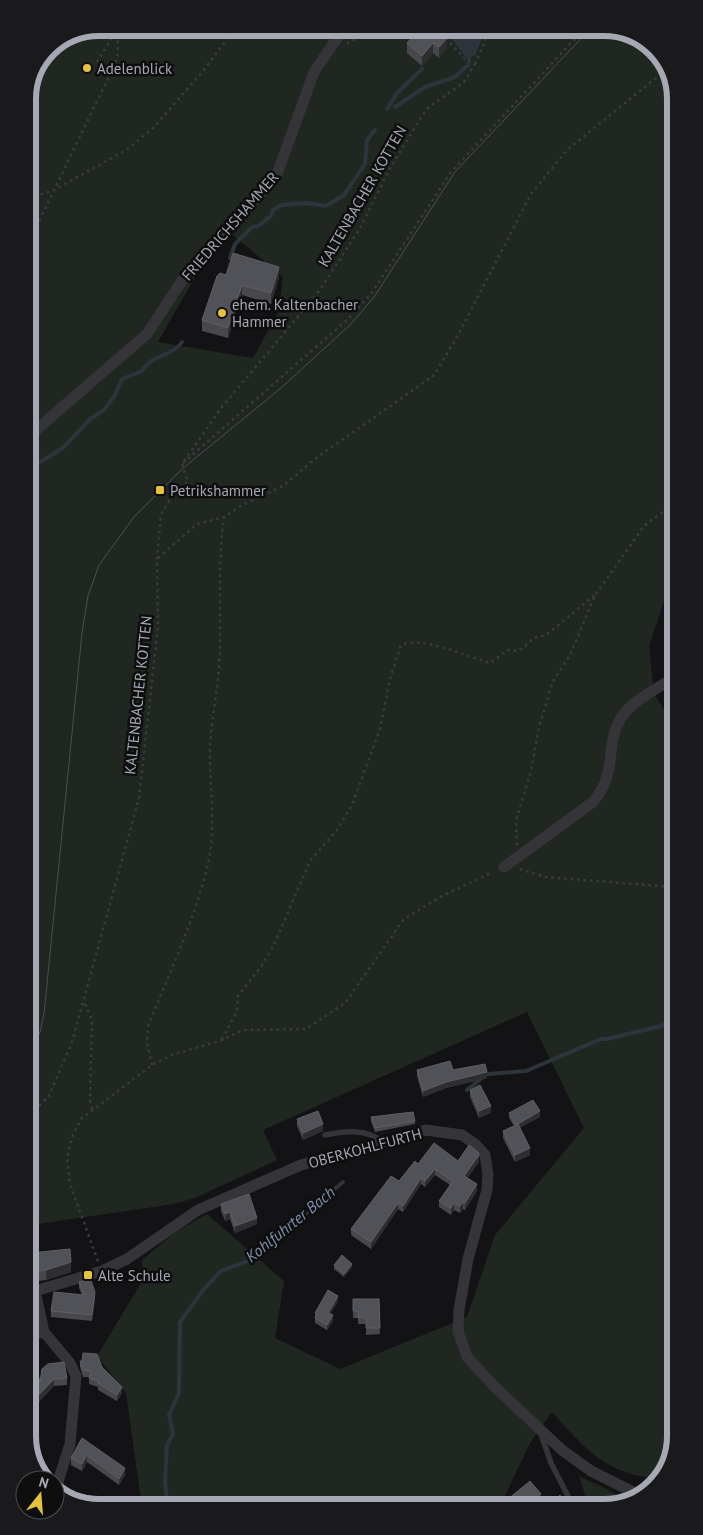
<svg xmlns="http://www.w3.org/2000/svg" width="703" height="1535" viewBox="0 0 703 1535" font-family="'PT Sans',sans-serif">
	<rect width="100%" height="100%" fill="#131315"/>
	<path fill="#202721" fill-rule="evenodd" d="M99,28h344l24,31 10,-5 9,-26h123l39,15 24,33 1,498 -24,72 5,48 19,30 2,712 -12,40 -4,3c-53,-5 -73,-29 -107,-67l-22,31 -29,61 -359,3 -16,-114 -29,-37 46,-76 -1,-20 35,-29 30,-17 77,67 -9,57 65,31 127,-52 28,-82 89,-107 -57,-116 -264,118 14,30 -82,38 -21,6 -143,21 -3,-1130 21,-47zM233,235l50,42 -4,34 -26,47 -95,-16 44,-77z
		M579,1476l52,25 -4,3h-38l-2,-2z"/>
	<path fill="#2d343c" d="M443,28h43l-10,27 -9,4z"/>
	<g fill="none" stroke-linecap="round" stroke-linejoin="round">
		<path stroke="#2d343c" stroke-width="4" d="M395,107l30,-20 30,-10 13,-12 1,-6
			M387,109l10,-16 25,-24
			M230,258l5,-14 17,-17 6,-1 13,-10 2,-6 8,-5 25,-2 20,3 18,-11 21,-31 2,-24 8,-10
			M29,469l35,-22 26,-28 14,-9 11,-15 7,-16 20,-8c9,-17 30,-14 40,-29
			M467,1090l20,-16 39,-3 75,-32h6l54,-13 13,-7
			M168,1507l-3,-24 2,-38 6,-11 -4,-19 10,-22 1,-71 24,-33 17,-18 26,-10 22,-16 74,-63"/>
		<path stroke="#3a3b40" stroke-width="2.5" stroke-dasharray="2.5 4" stroke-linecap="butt" d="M397,37l3,-9
			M347,44l27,-16
			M97,62l21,-34
			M475,64l16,-36
			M28,198l24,-7 76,-42 26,-22 50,-57 31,-42
			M28,244l86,-178 4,-13 -1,-23
			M183,463l164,-143 24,-26 80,-122 134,-144
			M158,558l39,-34 27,-7
			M517,845l-1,-25 15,-49 8,-44 14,-46 17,-26 25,-60 49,-69 29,-22
			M520,869l25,8 129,10
			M85,1004l7,16 -2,80 2,10
			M222,1039l15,-28 1,-15 22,-28 13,-21 37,-86 27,-31 15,-25 28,-76 10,-50 11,-34c20,-10 67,12 89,18l18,-13 11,1 15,-13 12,-3 49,-40
			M152,1065l-5,-22 1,-17c21,-52 47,-107 60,-162 8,-36 2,-73 2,-110 0,-29 7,-57 9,-86 3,-50 -2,-101 5,-151l18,-12 41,-19 32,-27 119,-84 23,-38 74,-143 36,-44 100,-81
			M30,1115l19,-19 23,-54 67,-244 19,-172 -1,-67 4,-44 12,-21 15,-12 -6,-18 39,-56 96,-114 42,-64 30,-60 31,-51 9,-12 35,-25 11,-18 -9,-4 -26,-28
			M98,1261l-28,-77 -3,-26 5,-21 9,-18 71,-54 20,-10 50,-15 21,-10 63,-1 39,-26 59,-84 38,-23 51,-24"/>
		<path stroke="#343439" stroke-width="5.5" d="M325,1135c19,-4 42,-7 57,7
			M541,1434l10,29 17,33"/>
		<path stroke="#343439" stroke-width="11" d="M29,436l118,-102 40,-61 89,-96 38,-105 30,-44
			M504,867l89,-65c26,-31 11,-57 28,-84 10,-17 36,-29 52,-40
			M31,1290l4,1 67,-20 25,-12 71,-49 103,-45 125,-35 36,5 13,9 10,11 3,19 -1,16 -19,69 -9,51 -1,21 9,26 28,30 67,63 29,21 48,24
			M35,1291l9,41 26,31 6,13 -6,68 -15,47
			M31,1335l13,-3"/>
		<path stroke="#4d4e54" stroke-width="1" d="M30,1054l10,-22 4,-18 38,-381 6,-37 11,-31 35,-48 48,-48 99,-81 70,-64 23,-27 81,-125 136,-144"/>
	</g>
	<path fill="#47474c" d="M411,28h24l12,20 -8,10 -6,-5 -11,13 -15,-13v-10l5,-5 -1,-1z
		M226,275l53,2 -8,27 -29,-9 -14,43 -26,-7v-11z
		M673,715v17l-2,2 -5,-7v-6z
		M417,1070h36l34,8 -41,10 -23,9 -6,-21z
		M470,1090l21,23 -12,5 -9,-21z
		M509,1113l31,4 -20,10 10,28 -15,7 -12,-24v-7l11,-5 -5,-8z
		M371,1117l44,4v3l-40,8 -4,-11z
		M297,1119l26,12 -20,9 -6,-14z
		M458,1161l21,1 -12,16 10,13 -12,19 -2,-1 -3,4 -6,-3 -3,5 -12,-8v-6l11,-16 -15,-10 -10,12 -4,-3 -18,28 -5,-3 -27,40 -20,-14v-6l48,-48 19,-17z
		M221,1204l36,20 -22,9 -5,-14 -5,2 -4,-10z
		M31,1253l40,19 -25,8 -15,2z
		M334,1265l18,2 -8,10 -10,-8z
		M79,1282l16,16 -3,23 -41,-4v-6l31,-16 -3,-7z
		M353,1299h26l1,35 -14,1v-11h-8v-6h-5z
		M338,1301l-8,13 3,7 -6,9 -12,-7v-10z
		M31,1336l5,22v6l-5,1z
		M80,1361l22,6 20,26 -5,8 -19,-11v-3l-9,-3v-7h-6l-3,-10z
		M42,1369l25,9v7l-13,1 -23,24v-29l9,2z
		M82,1438l43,37 -6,10 -32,-23 -5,9 -11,-6v-7z
		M508,1499l33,2 -4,3h-29z"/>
	<path fill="#2e2e31" d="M447,38v10l-8,10v-11z
		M433,43v10l-11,13v-10z
		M279,267v10l-8,27v-11z
		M242,285v10l-14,43v-10z
		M673,726v6l-2,2v-6z
		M487,1072v6l-41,10 -23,9v-6l23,-9z
		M491,1106v7l-12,5v-7z
		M540,1111v6l-24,13v-5z
		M323,1124v7l-20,9v-7z
		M530,1148v7l-15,7v-7z
		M479,1155v7l-15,21v-7z
		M435,1169v6l-10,12v-6z
		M421,1178v6l-18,28v-6z
		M477,1184v7l-12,19v-7z
		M463,1202v7l-3,4v-7z
		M398,1203v6l-27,40v-7z
		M454,1203v7l-3,5v-7z
		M230,1212v7l-5,2v-7z
		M257,1218v6l-22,9v-7z
		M71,1262v10l-25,8v-10z
		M352,1264v3l-8,10v-3z
		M95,1292v6l-3,23v-6z
		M338,1296v5l-10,17v-5z
		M333,1315v6l-6,9v-5z
		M54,1379v7l-23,24v-7z
		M122,1387v6l-5,8v-6z
		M87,1455v7l-5,9v-7z
		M125,1468v7l-6,10v-6z
		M541,1494v7l-4,3h-8z"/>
	<path fill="#515257" stroke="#5f5f66" d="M413,28h22l12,10 -8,9 -6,-4 -11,13 -15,-13 10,-11z
		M233,253l46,14 -8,26 -29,-8 -14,43 -26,-8 15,-44 3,-3 6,2z
		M673,715v11l-2,2 -5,-7z
		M450,1061l3,9 32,-6 2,8 -41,10 -23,9 -6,-21z
		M480,1085l11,21 -12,5 -9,-21z
		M533,1100l7,11 -24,14 -7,-12z
		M318,1111l5,13 -20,9 -6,-14z
		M413,1112l2,9 -40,7 -4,-11z
		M518,1124l12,24 -15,7 -12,-24z
		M434,1143l24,18 11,-16 9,7 1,3 -15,21 13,8 -12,19 -2,-1 -3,4 -6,-3 -3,5 -12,-7 14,-20 -18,-12 -10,12 -4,-3 -18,28 -5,-3 -27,39 -20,-13 40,-53 8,5 16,-20 3,3z
		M249,1194l8,24 -22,8 -5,-14 -5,2 -4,-10z
		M70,1249l1,13 -25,8 -15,1v-18z
		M342,1255l10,9 -8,10 -10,-9z
		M90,1278l5,14 -3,23 -41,-4 3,-19 30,3 -5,-13z
		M328,1290l10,6 -10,17 5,2 -6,10 -12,-7 2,-4 -2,-1z
		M353,1299h26l1,29h-14v-11l-8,1v-7h-5z
		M31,1336h2l3,22 -5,1z
		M83,1353l14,1 5,13 20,20 -5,8 -19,-12v-2l-9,-3 2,-7 -8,-1 -3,-9h2z
		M64,1362l3,16 -13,1 -23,24v-22l7,-7 2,9 2,-14 6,-5z
		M82,1438l43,30 -6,11 -32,-24 -5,9 -11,-6z
		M34,1458l8,11 -2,2 -8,-11z
		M530,1481l11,13 -12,10h-16l-5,-5z
		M71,1493l32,5 -1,9h-8l-24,-9z
		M560,1495l5,9 8,-5 3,5h-24z"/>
	<g fill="#e5c33b" stroke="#0e0e0f" stroke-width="2">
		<circle cx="87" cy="68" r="5"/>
		<circle cx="222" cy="313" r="5"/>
		<rect x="155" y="485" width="10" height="10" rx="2.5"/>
		<rect x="83" y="1270" width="10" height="10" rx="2.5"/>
	</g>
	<g text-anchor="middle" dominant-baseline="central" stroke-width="5" stroke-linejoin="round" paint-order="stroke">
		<g font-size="15" fill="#a6a8b4" stroke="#0e0e0f" text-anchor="start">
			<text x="97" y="68">Adelenblick</text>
			<text x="232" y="304">ehem. Kaltenbacher<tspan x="232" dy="17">Hammer</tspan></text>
			<text x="170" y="490">Petrikshammer</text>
			<text x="98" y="1275">Alte Schule</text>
		</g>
		<g font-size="15" fill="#a6a8b4" stroke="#0e0e0f">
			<text transform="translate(362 196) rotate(-60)">KALTENBACHER KOTTEN</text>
			<text transform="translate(230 226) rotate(-49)">FRIEDRICHSHAMMER</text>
			<text transform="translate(138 695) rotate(-84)">KALTENBACHER KOTTEN</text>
			<text transform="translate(365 1148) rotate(-15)">OBERKOHLFURTH</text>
		</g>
		<g font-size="16" font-style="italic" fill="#7f91ad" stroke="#0e0e0f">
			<text transform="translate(290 1224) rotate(-39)">Kohlfuhrter Bach</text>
		</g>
	</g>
	<path d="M0 0H703V1535H0ZM99 36H604A63 63 0 0 1 667 99V1436A63 63 0 0 1 604 1499H99A63 63 0 0 1 36 1436V99A63 63 0 0 1 99 36Z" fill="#1a1a1c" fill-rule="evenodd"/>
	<path fill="none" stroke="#a6a8b4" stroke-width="6" d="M99 36H604A63 63 0 0 1 667 99V1436A63 63 0 0 1 604 1499H99A63 63 0 0 1 36 1436V99A63 63 0 0 1 99 36Z"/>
	<g transform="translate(40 1495) rotate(17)"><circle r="24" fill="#0e0e0f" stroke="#4b4c51"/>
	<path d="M0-4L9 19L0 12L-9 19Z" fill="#e5c33b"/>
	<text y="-8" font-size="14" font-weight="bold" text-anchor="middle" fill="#a6a8b4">N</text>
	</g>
</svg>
